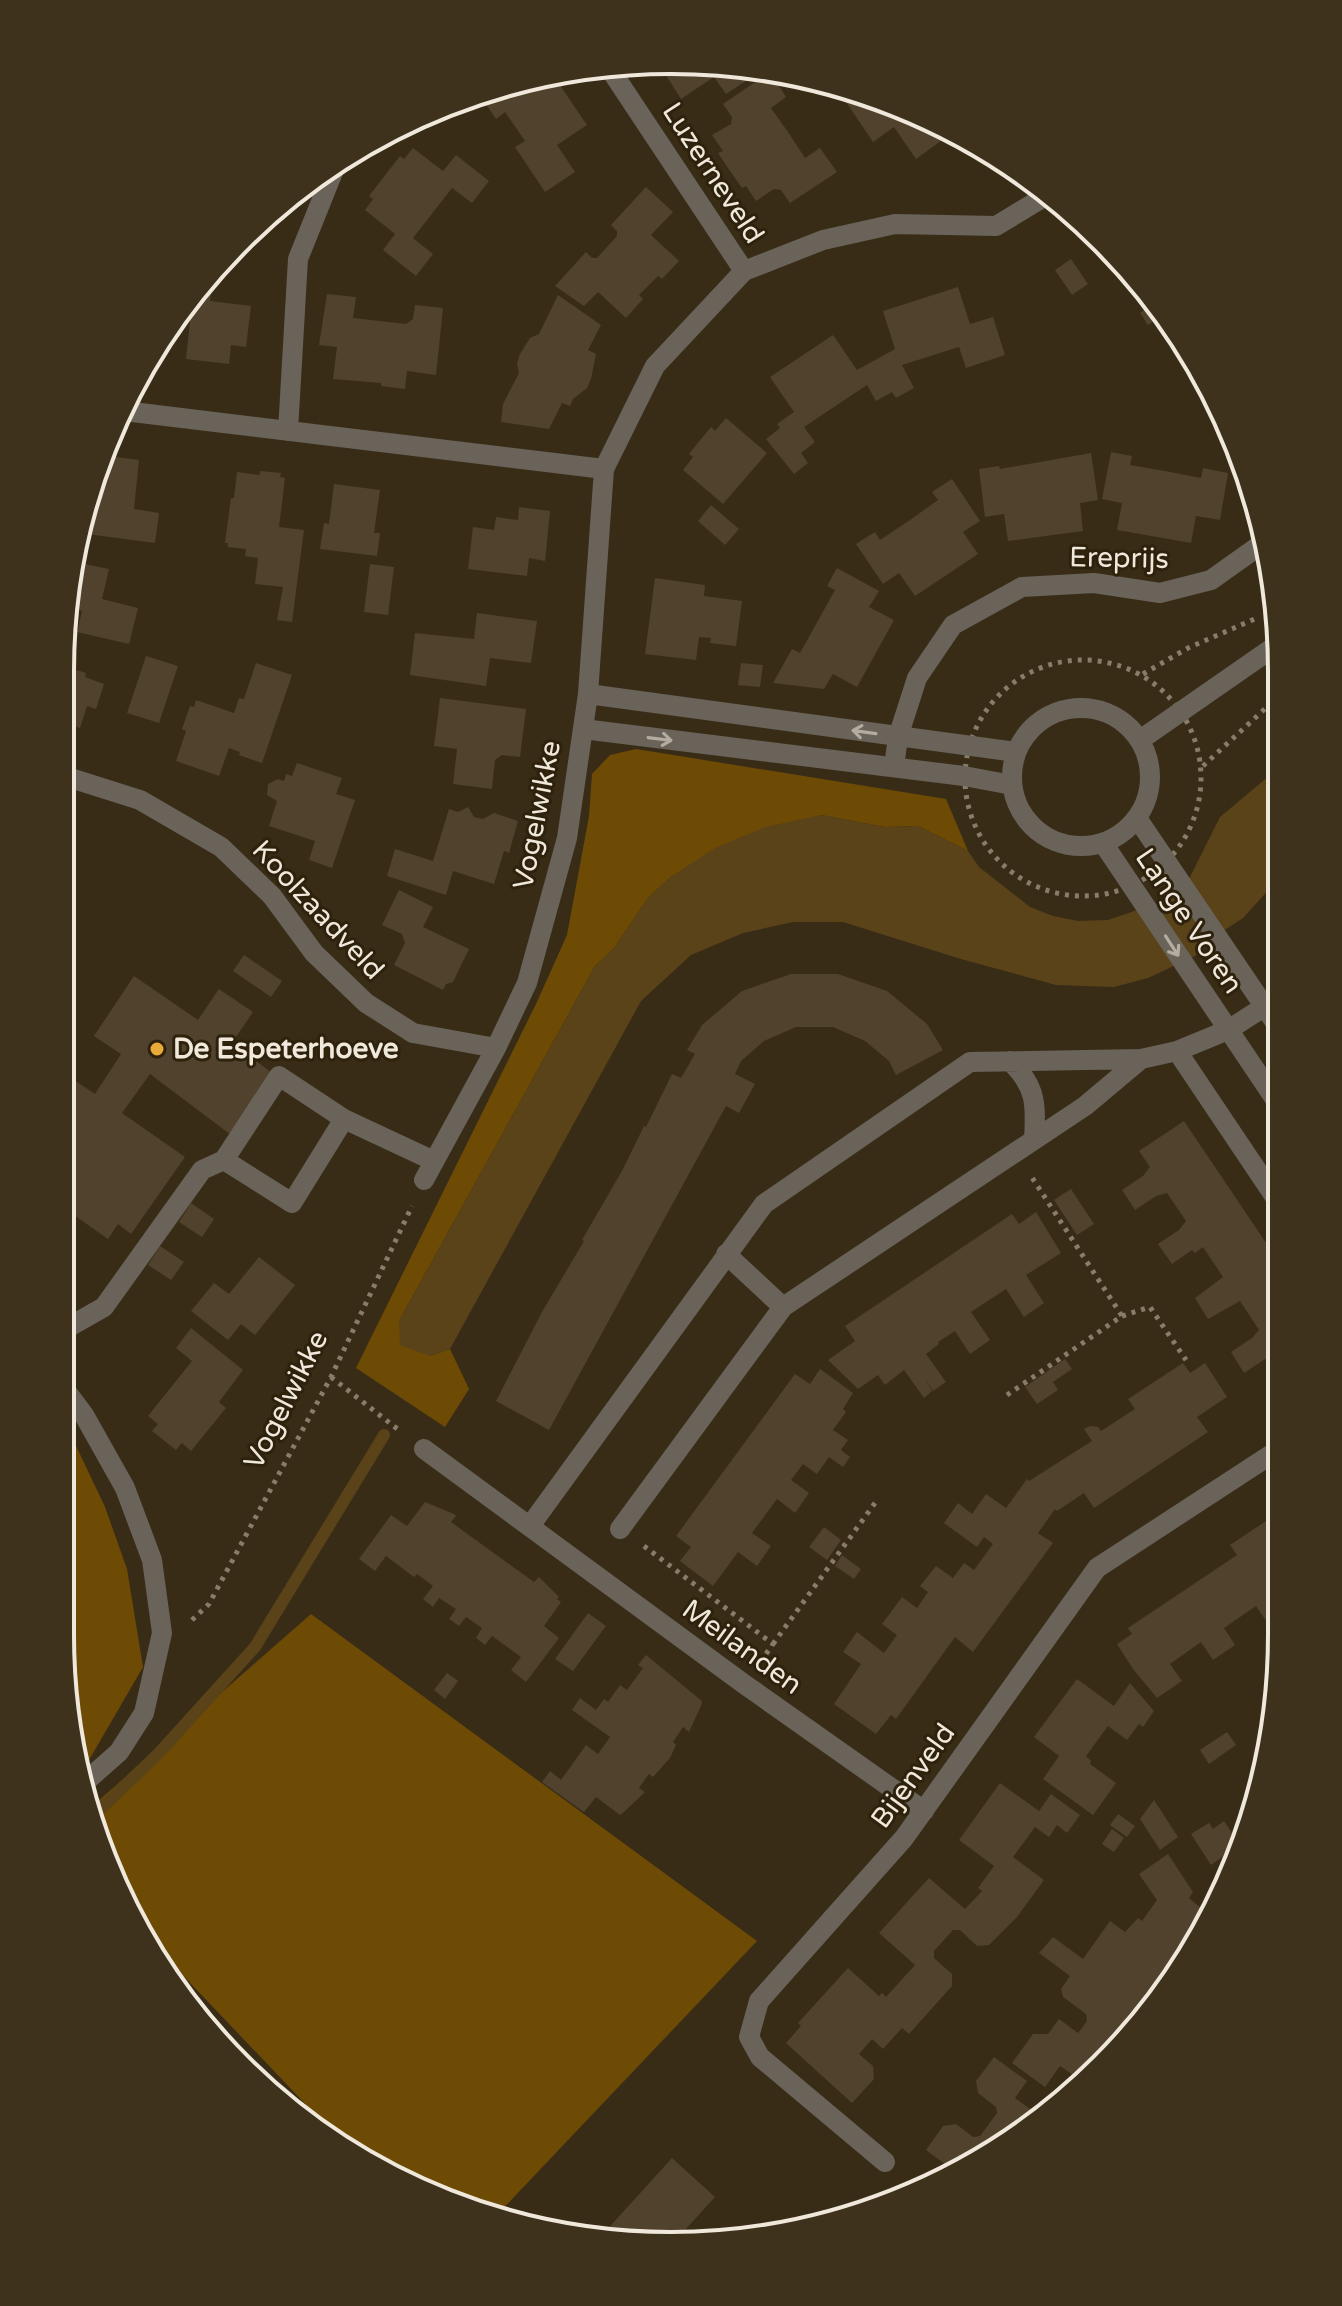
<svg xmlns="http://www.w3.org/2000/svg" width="1342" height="2306" viewBox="0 0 1342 2306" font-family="'Varela Round',sans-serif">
	<rect width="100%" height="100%" fill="#392c17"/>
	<path fill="#6d4b05" d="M636,749l310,50 22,52 -50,-25 -33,1 -64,-12 -149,61 -24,22 -34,50 -19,18 -196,355 31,35 20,-7 19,40 -24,38 -89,-59 180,-364 31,-69 22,-119 3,-42 18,-19z
		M60,1412l45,95 22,62 16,98 -54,93 -8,3 -21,-128z
		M311,1614l446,327 -262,276 -144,-65 -198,-208 -61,-113 -3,-22z"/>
	<path fill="#5b4319" d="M1281,766v110l-38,42 -17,11 -31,27 -47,22 -34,9 -58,-2 -95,-26 -118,-37h-50l-50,11 -52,22 -50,46 -191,348 -20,7 -30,-11 -1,-24 196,-355 19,-18 34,-50 24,-22 43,-28 50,-21 56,-12 64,12 33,-1 50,25 11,16 51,40 23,9 25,5 30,-1 50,-17 32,-26 30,-60z"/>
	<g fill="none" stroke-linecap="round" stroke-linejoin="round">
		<path stroke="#5b4319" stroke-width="12" d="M90,1819l69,-66 96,-106 129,-212
			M179,1994l38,42"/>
	</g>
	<path fill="#50422d" d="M671,60l38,4 55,5 -38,25 -12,-17 -33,22 -24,-38z
		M551,72l36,53 -30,20 18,27 -30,20 -30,-45 10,-6 -20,-29 -9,7 -17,-25z
		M770,72l16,25 -15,11 17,24 17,26 15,-10 17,24 -47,31 -9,-13 -7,-1 -18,12 -10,-15 -4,2 -12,-17 -12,-18 5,-2 -11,-16 19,-11 1,-7 -9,-13z
		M855,91l49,15 49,26 -37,27 -22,-32 -21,15 -29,-43z
		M413,148l30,23 13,-16 33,26 -17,22 -20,-15 -39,50 20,16 -17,22 -33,-26 12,-16 -30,-24 8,-11 -4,-3 31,-40 4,3z
		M646,187l27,25 -22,23 28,26 -17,18 -4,-3 -19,19 4,4 -17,19 -28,-26 -14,14 -29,-20 31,-34 6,6h5l20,-22v-5l-6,-6z
		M1102,238l13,16 -10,7 -11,-17z
		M1071,259l17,25 -16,11 -17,-25z
		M214,270l-4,31 41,5 -5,41 -15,-2 -2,19 -43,-5 5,-48 -10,-1z
		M958,287l12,37 23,-7 12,38 -39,13 -7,-21 -57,18 12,23 -18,10 -4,-6 -16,9 -9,-16 -63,42 11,15 -14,11 7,10 -14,11 -28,-35 14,-11 -3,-4 17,-12 -24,-35 63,-42 24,35 38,-21 -12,-38z
		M327,294l29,3 -3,21 53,6 7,-5 2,-14 28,3 -7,67 -29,-4 -2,18 -24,-3v-3l-48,-4 4,-32 -18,-2z
		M558,295l43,30 -13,25 8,4 -5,25 -4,9 -14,11 -3,7 -8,-3 -13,26 -48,-7 2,-18 16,-31 -2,-10 3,-9 10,-16 9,-4z
		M1153,304l9,12 -14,9 -8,-12z
		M726,418l41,35 -44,51 -40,-34 10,-13 -4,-3 12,-15 10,-12 4,4z
		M1230,432l20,43 -3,3 -27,-39z
		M1111,452l21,4 -2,9 35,6 36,7 2,-10 25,5 -8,47 -24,-4 -5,27 -74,-13 5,-27 -20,-4z
		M1091,453l7,47 -18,3 3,28 -75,10 -4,-27 -19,3 -6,-48 20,-3 1,3z
		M102,455l37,5 -5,49 25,4 -4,30 -68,-9 3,-22 -5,-1 8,-37z
		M260,471l21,2 -1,4 5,1 -6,49 25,3 -12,92 -15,-2 6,-33 -28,-3 3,-26 -13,-2 1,-7 -18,-2v-4h-3l6,-45h3l3,-26 23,3z
		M952,479l28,42 -17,11 15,22 -63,42 -16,-23 -16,11 -27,-40 19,-12 5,8 30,-20 28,-20 -6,-8z
		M334,484l46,6 -6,43h6l-3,23 -57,-7 4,-26 5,1z
		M711,505l28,24 -14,16 -27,-24z
		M519,507l31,4 -5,50 -16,-3 -2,18 -59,-7 5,-42 21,3 2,-13 22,3z
		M75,562l34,7 -7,30 36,9 -9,36 -52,-12 5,-21 -16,-3z
		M370,564l24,3 -6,48 -24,-3z
		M837,568l42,23 -10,16 25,13 -37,67 -24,-13 -9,15 -51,-6 19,-34 8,4 35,-63 -8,-4z
		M655,578l50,7 -1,11 38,5 -6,45 -26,-3 1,-5 -12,-1 -3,23 -51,-6z
		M477,613l60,8 -6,42 -41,-5 -4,28 -76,-11 5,-42 59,6z
		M146,656l32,10 -19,57 -32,-10z
		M256,663l36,12 -30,88 -23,-8 1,-3 -11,-4 -10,28 -43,-15 10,-30 -4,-2 8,-23 4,1 2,-7 38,13 5,-15 5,1z
		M741,663l22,2 -3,22 -22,-2z
		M61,665l25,8 -1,4 19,7 -8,25 -9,-3 -7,22 -19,-6z
		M440,698l86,11 -6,48 -18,-2 -7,5 -3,29 -39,-5 4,-35 -23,-3z
		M297,763l45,15 -6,16 19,6 -23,68 -23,-8 6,-19 -46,-15 8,-25 -10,-6 1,-11 10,-5 6,2 2,-7 6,2z
		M468,807l6,10 9,2 11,-6 24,8 -9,32 -5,-2 -10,33 -41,-13 -7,24 -59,-19 8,-27 38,12 16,-52 9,3z
		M399,890l34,17 -10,20 46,22 -16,33 -7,2 -3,6 -49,-25 11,-22 -3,-9 -20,-9z
		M244,955l38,26 -11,16 -38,-26z
		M791,974h47l49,17 40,33 16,26 -47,25 -7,-14 -24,-20 -32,-14h-37l-32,14 -23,20 -6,13 20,10 -16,29 -13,-7 -177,324 -53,-29 46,-89 42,-71 -2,-1 41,-71 21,-43 2,1 26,-53 9,4 14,-24 -8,-4 15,-25 40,-34z
		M134,976l64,44 21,-31 34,23 -21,31 44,33 -45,59 -81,-61 -28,39 63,44 -54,77 -13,-10 -10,15 -47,-33v-119l2,2 8,-11 24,16 26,-40 -27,-18z
		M1184,1121l97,144v111l-3,2 -13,-19 -21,14 -13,-21 21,-14 7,-8 -19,-29 -32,18 -13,-21 28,-21 -20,-30 -8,6 -3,-3 -20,14 -14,-20 21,-14 7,-9 -19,-28 -11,3 -21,14 -13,-20 21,-14 7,-9 -11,-16z
		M1071,1189l23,35 -17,11 -23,-35z
		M191,1203l23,16 -12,18 -23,-15z
		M1036,1212l25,41 -35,22 18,28 -20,14 -18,-28 -35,23 19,28 -20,14 -15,-23 -17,11 1,2 -13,10 20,28 -13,9 -8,-12 7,12 -8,7 -20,-28 -19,15 -7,-10 -20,14 -30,-29 27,-19 -10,-15 167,-112 7,10z
		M160,1246l24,16 -13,18 -23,-15z
		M259,1257l36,28 -40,50 -14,-11 -13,16 -37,-29 23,-28 15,11z
		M191,1328l52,42 -24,32 7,6 -35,43 -9,-8 -6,7 -24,-19 6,-7 -10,-8 44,-55 -16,-13z
		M1065,1359l7,10 -19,13 5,8 -21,14 -12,-17z
		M1183,1363l7,10 15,-10 22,34 -30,20 11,15 -114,76 -10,-15 -27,18 -2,-2 -17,24 15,10 -80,109 -18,-15 -59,82 -5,-4 -15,19 -42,-30 27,-40 -18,-12 14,-20 27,21 13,-18 -15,-11 20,-27 15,11 11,-16 -8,-6 16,-20 17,12 11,-15 10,7 19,-26 -9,-7 -7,10 -33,-24 14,-20 14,11 14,-20 20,14 21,-29 2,2 63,-40 -8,-12 6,-3 8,1 3,4 34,-22 -7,-10z
		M820,1369l33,24 -10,16 3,3 -13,18 15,10 -7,10 9,7 -7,10 -14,-10 -12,17 -14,-10 -12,16 18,13 -14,20 -18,-14 -25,34 19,13 -14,20 -19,-14 -25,34 -33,-25 11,-14 -15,-11 119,-162 15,10z
		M425,1502l29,12 2,2 -5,6 83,60 5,-5 20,20 -2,2 4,3 -17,24 15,12 -33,44 -15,-12 10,-13 -29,-21 -7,9 -9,-7 6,-10 -16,-11 -7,9 -10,-7 7,-10 -17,-11 -6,9 -10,-8 10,-13 -16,-12 -3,3 -28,-21 -11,15 -16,-12 32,-44 16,11z
		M1281,1511v95l-6,4 6,9v24l-25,-37 -32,22 11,17 -22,15 -12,-18 -31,22 12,17 -25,17 -24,-29 -16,-25 15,-10 -4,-6 109,-73 -7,-10z
		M824,1527l17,13 -14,20 -18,-13z
		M842,1555l19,14 -7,10 -19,-13z
		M588,1613l18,13 -33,45 -18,-12z
		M646,1655l56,46 -1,5 -12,26 -6,-5 -10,15 3,3 -6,13 -17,19 -4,-3 -10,14 6,4 -20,19 -5,4 -24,-18 -12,15 -42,-30 8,-11 11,9 25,-35 12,9 12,-17 -38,-27 8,-12 16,12 8,-11 4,3 12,-17 7,5 16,-22 -5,-3z
		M447,1673l11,8 -13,18 -11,-9z
		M1077,1679l37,27 16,-23 24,28 -11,16 -4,-3 -12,16 -19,-14 -22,30 5,5 -1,3 26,19 -23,32 -50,-36 16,-23 -25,-19z
		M1227,1732l9,13 -27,19 -9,-14z
		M1000,1783l39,28 12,-17 29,21 -13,18 -10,-8 -8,12 -14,-10 -22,30 31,23 -27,37 -28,28 -12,1 -17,-16h-7l-19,21v7l18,16v12l-43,48 -7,-6 -19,21 -11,-10 -13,15 14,12 1,13 -22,24 -66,-60 15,-17 -3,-3 50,-55 31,28 3,-3 4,4 29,-32 -36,-32 50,-55 36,31 17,-18 -4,-3 16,-22 -35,-26z
		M1154,1800l24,37 -18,13 -20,-31z
		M1256,1800l-5,26 -11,-16z
		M1118,1814l17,12 -8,11 -17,-12z
		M1224,1821l12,18 14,-10v2l-16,31 -6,-9 -17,12 -20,-31 18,-11 4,6z
		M1112,1829l12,9 -10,14 -12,-8z
		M1168,1854l25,38 -4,6 13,11 -6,8 9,6 -26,51 -10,11 -4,-3 -26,35 -59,63 -20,-14 -15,21 -33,-24 21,-29h15l11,-15 19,14 9,-12 -1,-7 -23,-17 -2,-8 9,-13 -31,-23 14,-16 30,22 27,-38 15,11 13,-14 4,3 15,-21 -18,-26z
		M994,2057l33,24 -12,17 29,21 -71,41 -2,-2 -17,13 -28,-21 17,-24 13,-2 17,13 7,-1 17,-23 -1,-6 -18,-14 -2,-12z
		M672,2158l43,39 -40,44 -72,-7z"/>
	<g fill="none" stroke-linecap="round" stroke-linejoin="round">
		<path stroke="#887d6b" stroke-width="5" stroke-dasharray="4 6" stroke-linecap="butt" d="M965 778a118 118 0 1 1 236 0a118 118 0 1 1-236 0Z
			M1143,674l45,-26 69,-30
			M1203,766l78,-72
			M1122,1316l28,-9 36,53
			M331,1377l69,54
			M1007,1395l115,-79 -91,-140
			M644,1546l129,98 -12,17
			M192,1620l17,-16 122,-227 81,-171
			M773,1644l102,-141
			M905,2183l10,10
			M816,2220l7,-7 82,-14"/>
		<path stroke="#696359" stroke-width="20" d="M344,1119l-52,84 -68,-43 55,-84 65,43 90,42
			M60,1332l44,-25 98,-137 22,-10"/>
		<path stroke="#696359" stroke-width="20" d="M608,66l136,205
			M124,411l480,58
			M288,431l10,-172 37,-92 14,-13
			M588,694l428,58
			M583,729l381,47 48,9
			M894,767l4,-30 19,-59 36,-53 69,-38 72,-4 66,10 51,-13 52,-37
			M61,775l79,25 81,47 51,49 42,57 52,50 47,30 83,15
			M1177,1051l104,155
			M1010,1061c27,26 26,44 24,79
			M424,1180l72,-132 31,-65 40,-145 21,-144 16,-225 51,-103 89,-95 79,-31 72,-16 101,2 53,-32
			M726,1254l57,53
			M60,1383l24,32 41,73 27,72 10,73 -18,80 -25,39 -35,31
			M424,1449l320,235 180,127
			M530,1526l234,-322 206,-142 171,-3 36,-8 51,-21 53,-34
			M620,1529l163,-222 302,-201 56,-47
			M885,2162l-125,-105 -11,-20 10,-36 145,-163 193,-270 184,-120"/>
		<path stroke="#696359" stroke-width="20" d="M1012 777a69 69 0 1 1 138 0a69 69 0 1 1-138 0Z
			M1140,740l141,-98
			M1137,818l144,213
			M1103,843l178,265"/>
	</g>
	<defs><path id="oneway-shaft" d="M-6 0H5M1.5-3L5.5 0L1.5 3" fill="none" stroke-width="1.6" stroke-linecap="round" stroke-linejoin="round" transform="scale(2)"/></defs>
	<g stroke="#b3aca0">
		<use href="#oneway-shaft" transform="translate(864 732) rotate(-172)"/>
		<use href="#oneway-shaft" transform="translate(660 739) rotate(7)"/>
		<use href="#oneway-shaft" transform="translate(1172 946) rotate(57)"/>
	</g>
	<circle fill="#e9ab38" stroke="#2e220d" stroke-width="3" cx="157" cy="1049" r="8"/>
	<g text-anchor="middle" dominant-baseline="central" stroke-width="6" stroke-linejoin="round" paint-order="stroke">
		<g font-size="28" fill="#f0e8db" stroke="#2e220d">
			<text transform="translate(713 173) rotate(57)">Luzerneveld</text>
			<text transform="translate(1119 558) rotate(1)">Ereprijs</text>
			<text transform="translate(537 815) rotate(-79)">Vogelwikke</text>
			<text transform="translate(318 910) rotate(47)">Koolzaadveld</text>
			<text transform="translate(1189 921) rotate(56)">Lange Voren</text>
			<text transform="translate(286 1400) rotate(-63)">Vogelwikke</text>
			<text transform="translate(742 1647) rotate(36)">Meilanden</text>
			<text transform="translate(913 1776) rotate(-54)">Bijenveld</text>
		</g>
		<g font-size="28" font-weight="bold" fill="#f0e8db" stroke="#2e220d" text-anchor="start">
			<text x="173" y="1049">De Espeterhoeve</text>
		</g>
	</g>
	<path d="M0 0H1342V2306H0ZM671 74H671A597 597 0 0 1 1268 671V1635A597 597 0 0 1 671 2232H671A597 597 0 0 1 74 1635V671A597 597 0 0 1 671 74Z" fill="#3e321d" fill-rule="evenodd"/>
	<path fill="none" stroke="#f0e8db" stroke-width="4" d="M671 74H671A597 597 0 0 1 1268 671V1635A597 597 0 0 1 671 2232H671A597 597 0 0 1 74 1635V671A597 597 0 0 1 671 74Z"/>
</svg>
